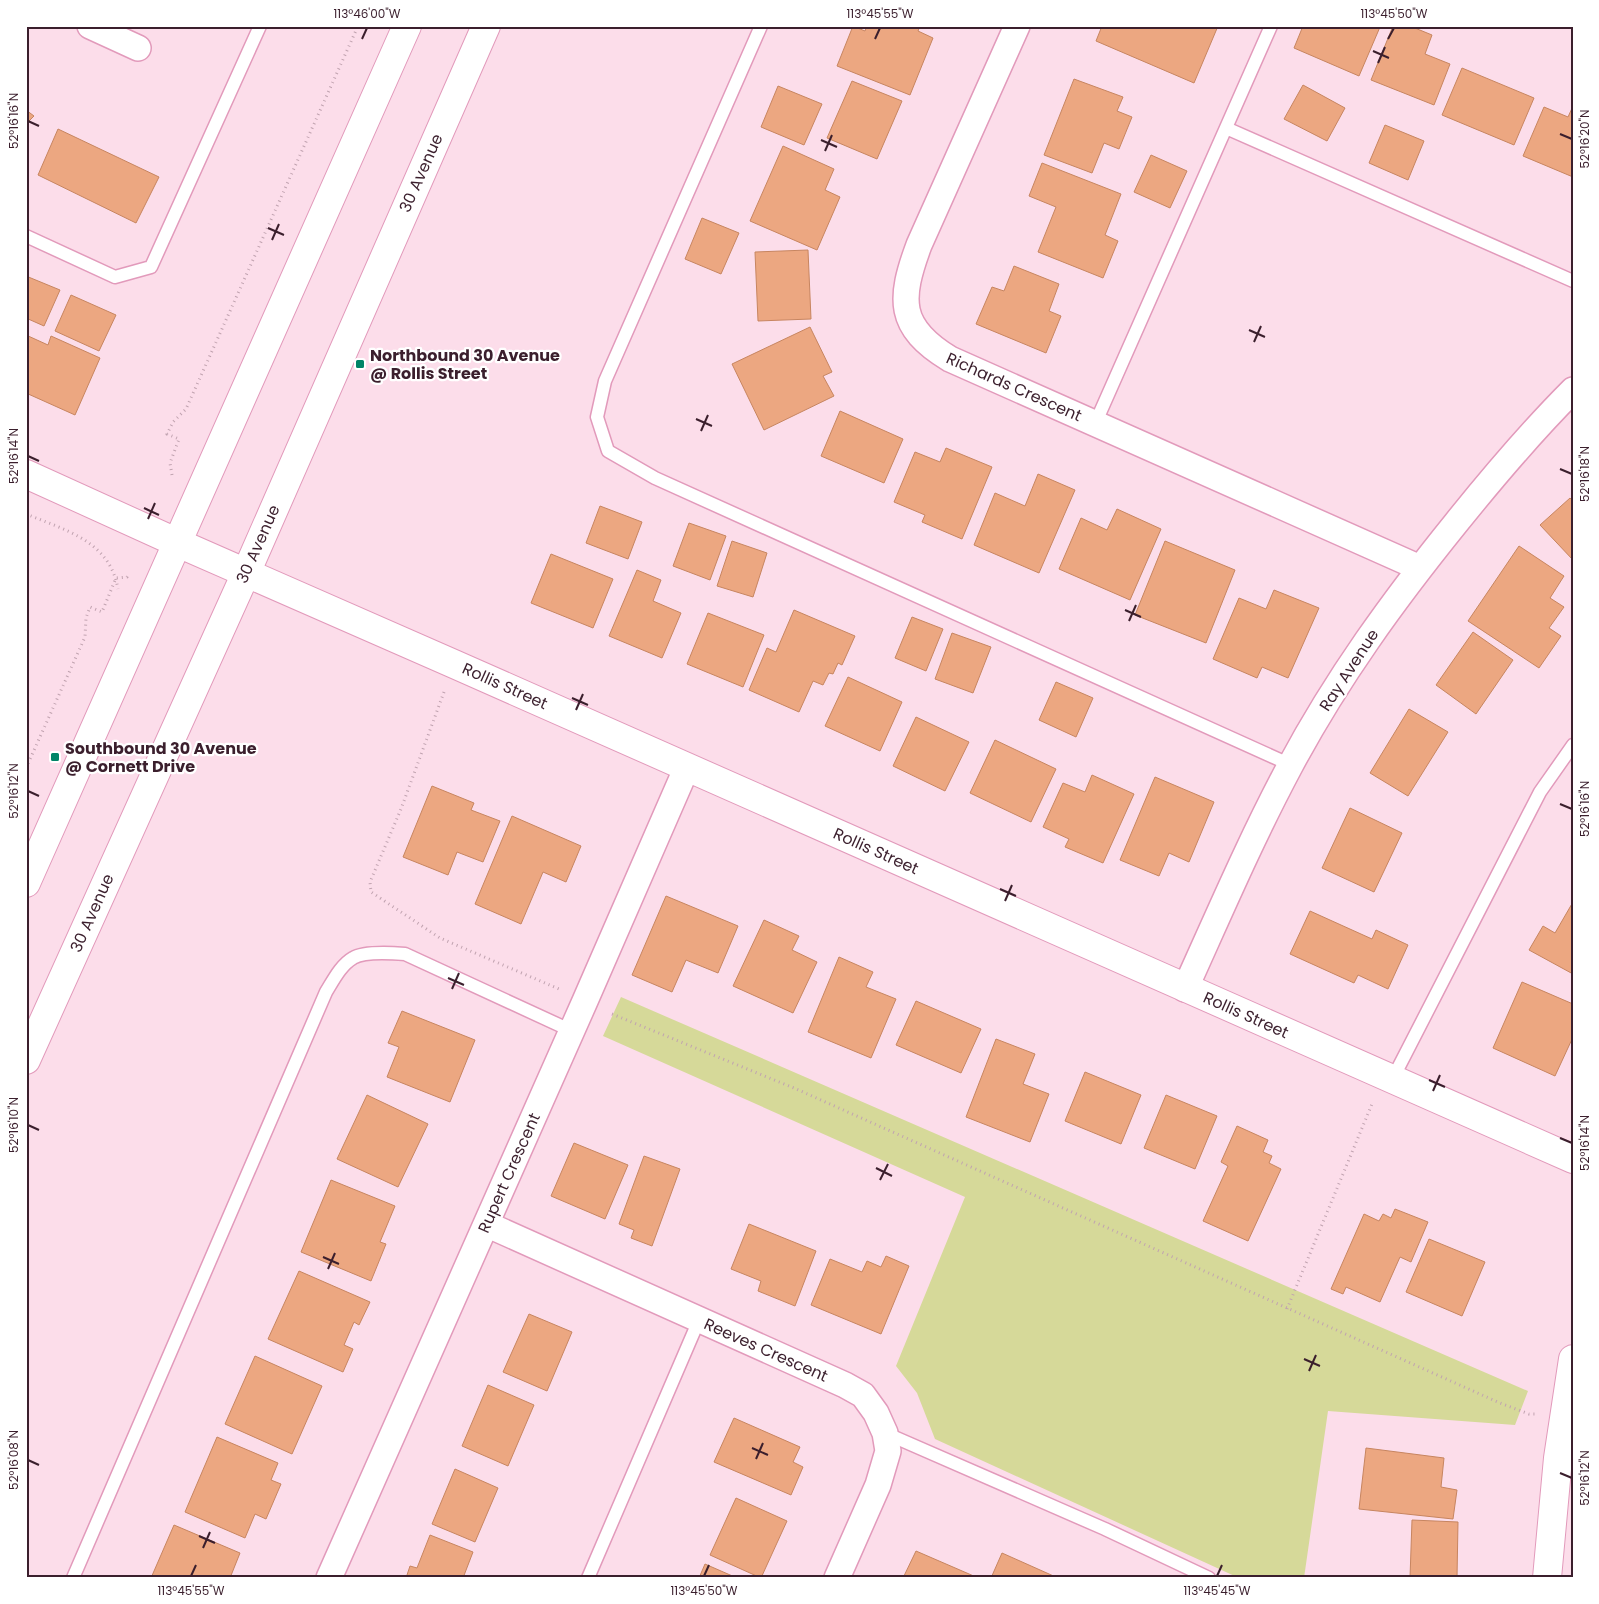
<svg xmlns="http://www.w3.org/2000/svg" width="1599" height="1604" viewBox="0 0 1599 1604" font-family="Poppins,sans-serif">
	<rect width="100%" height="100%" fill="#fcddea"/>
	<path fill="#d6d999" d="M621,997l907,394 -13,34 -187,-14 -24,167h-65l-304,-139 -18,-46 -21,-27 69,-169 -362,-161z"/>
	<path fill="#eca781" stroke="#c78560" d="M853,26l12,5 2,-5h53l-2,5 15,7 -23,57 -73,-29z
		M1102,26h116l-24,57 -98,-42z
		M1303,26h74l3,1 -21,49 -65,-28z
		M1393,26h17l22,9 -7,19 25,10 -16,41 -63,-25z
		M1462,68l72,30 -20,47 -72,-30z
		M1074,79l49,18 -6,14 15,6 -13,32 -15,-6 -12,30 -48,-18z
		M852,81l50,20 -25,58 -50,-21z
		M1303,85l42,23 -18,33 -43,-22z
		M778,86l44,18 -18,41 -43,-18z
		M1573,106v71l-50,-21 21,-49 24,10z
		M26,110l8,6 -8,8z
		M1385,125l39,16 -16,39 -39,-17z
		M58,129l101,48 -23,46 -98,-48z
		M783,146l51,23 -9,21 15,7 -23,53 -67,-29z
		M1151,155l36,16 -17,37 -36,-16z
		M1042,163l79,31 -16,41 13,6 -15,37 -65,-26 18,-45 -27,-11z
		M702,218l37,15 -18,41 -36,-15z
		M808,250l3,69 -53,2 -3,-69z
		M1014,266l45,18 -10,27 12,5 -15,37 -70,-29 16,-37 12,4z
		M26,276l34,14 -16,36 -18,-8z
		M71,295l45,20 -17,36 -44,-20z
		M810,327l22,45 -9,4 11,20 -70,34 -32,-66z
		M26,335l22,10 3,-9 49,22 -25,57 -49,-22z
		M840,411l63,28 -19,44 -63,-27z
		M946,448l46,19 -30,72 -40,-17 3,-7 -31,-13 21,-50 25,10z
		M1038,474l37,16 -36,83 -65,-28 21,-52 30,13z
		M1570,498l3,3v59l-33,-35z
		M600,506l42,16 -14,37 -42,-16z
		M1117,509l44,20 -31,71 -71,-31 22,-51 26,12z
		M689,523l37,13 -16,44 -37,-14z
		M732,541l35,12 -14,44 -36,-11z
		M1165,541l70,29 -29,73 -71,-28z
		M1519,546l45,30 -14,22 14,9 -15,21 12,8 -22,32 -71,-47z
		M551,554l62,25 -20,49 -62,-25z
		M637,570l24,10 -8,21 28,12 -19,45 -53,-22z
		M1274,590l45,18 -31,70 -26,-11 -5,11 -44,-19 26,-61 27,11z
		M794,610l61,26 -13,29 -4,-2 -5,11 -4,-1 -6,12 -10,-4 -14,31 -50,-22 18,-42 9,4z
		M708,613l56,22 -21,52 -56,-23z
		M912,617l31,12 -17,42 -31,-13z
		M1473,632l40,28 -37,54 -40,-29z
		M952,633l39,14 -18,46 -38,-14z
		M848,677l54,25 -22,49 -55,-25z
		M1056,682l37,16 -17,39 -37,-17z
		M1409,709l39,23 -40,64 -38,-23z
		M916,717l53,25 -24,49 -52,-25z
		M995,740l61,29 -25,53 -61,-29z
		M1092,775l42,19 -31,69 -38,-16 4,-8 -26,-12 20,-44 22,9z
		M1155,777l59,25 -25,60 -20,-9 -10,23 -39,-16z
		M432,786l42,17 -3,7 29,11 -17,41 -26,-10 -9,23 -45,-18z
		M1350,808l52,25 -28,59 -52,-24z
		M512,816l69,30 -15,36 -23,-10 -22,52 -46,-20z
		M666,896l72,30 -20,47 -32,-13 -14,32 -40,-17z
		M1573,902v72l-44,-24 14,-24 12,7z
		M1310,911l62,28 4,-9 32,15 -20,44 -30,-14 -4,8 -64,-29z
		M764,920l35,16 -7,14 25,12 -24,51 -60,-27z
		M839,957l34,15 -7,15 30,12 -25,59 -63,-26z
		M1522,982l51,22v33l-18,39 -62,-28z
		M916,1001l65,28 -20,44 -65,-28z
		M402,1011l73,29 -25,62 -63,-25 12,-30 -11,-4z
		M996,1039l39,15 -12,30 26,10 -19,48 -64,-25z
		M1085,1072l56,23 -20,49 -56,-23z
		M367,1095l61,29 -30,63 -61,-28z
		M1166,1095l51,21 -22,53 -51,-21z
		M1237,1126l31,14 -5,12 9,4 -3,7 12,6 -33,72 -45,-20 25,-55 -7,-4z
		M574,1143l54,22 -23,54 -54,-23z
		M644,1156l36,13 -28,77 -21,-8 3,-8 -15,-6z
		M331,1180l64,26 -15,36 6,2 -15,37 -70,-29z
		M1395,1209l33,13 -17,40 -11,-5 -20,45 -34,-15 -3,7 -12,-5 33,-75 15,7 4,-7 8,4z
		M749,1224l67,27 -21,55 -37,-15 3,-10 -30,-12z
		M1429,1239l56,23 -23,54 -56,-24z
		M886,1256l23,10 -28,68 -70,-29 19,-46 32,13 5,-11 14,6z
		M299,1271l71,31 -11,23 -5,-3 -10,23 9,4 -10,23 -75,-33z
		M529,1314l43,18 -25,59 -44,-19z
		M255,1356l67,30 -30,68 -67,-30z
		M488,1385l46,20 -26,61 -46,-20z
		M734,1418l66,29 -7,15 10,5 -12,28 -77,-33z
		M217,1437l61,26 -7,17 10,4 -15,35 -11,-5 -10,24 -60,-26z
		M1366,1448l78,10 -3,29 16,3 -4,29 -94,-10z
		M455,1469l43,19 -23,54 -43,-18z
		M736,1498l51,23 -26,57 -51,-23z
		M1412,1520l46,2 -1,56h-47z
		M174,1525l66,28 -10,25h-79z
		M430,1535l43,17 -10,26h-57l4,-12 7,2z
		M916,1551l60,26 -73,1z
		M1002,1553l56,25h-67z
		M705,1564l32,14h-38z"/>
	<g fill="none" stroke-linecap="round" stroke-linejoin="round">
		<g stroke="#e29abb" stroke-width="15">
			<path id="service" d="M761,26l-156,355 -8,36 11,34 47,27 636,287
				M1226,128l347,153
				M26,236l89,41 36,-10 109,-241
				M1095,424l176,-398
				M1392,1080l148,-288 33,-47
				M885,1433l220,96 104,49
				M73,1578l253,-586c8,-13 15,-27 27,-34 11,-7 39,-5 52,-4l167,77
				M588,1578l111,-258"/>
		</g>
		<g stroke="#e29abb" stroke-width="28">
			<path id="minor" d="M90,26l48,22
				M1017,26l-98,219c-20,54 -22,82 31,114l470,209
				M1185,989c34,-75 66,-150 105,-223 47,-88 103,-165 166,-243 37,-46 75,-91 117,-133
				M486,1224l359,161 18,10 13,18 9,20 3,18 -10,34 -41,93
				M329,1578l256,-577 102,-234"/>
		</g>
		<g stroke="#e29abb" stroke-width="30">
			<path id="tertiary" d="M26,474l152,69 276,121 1119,495
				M1547,1578l11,-120 15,-99"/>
		</g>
		<g stroke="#e29abb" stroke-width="30">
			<path id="secondary" d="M26,883l381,-857
				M26,1060l220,-487 240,-547"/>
		</g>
		<path stroke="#c1a3b0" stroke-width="3" stroke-dasharray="1 4" stroke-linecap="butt" d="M172,475l-2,-12 9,-24 -12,-5 6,-12 13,-13 172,-383
			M26,514c39,16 84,27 92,75
			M444,692l-43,117 -31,73 1,10 69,46 119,51
			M26,768l59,-131 1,-19 4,-11 12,5 14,-34 11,-1 1,-2
			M612,1014l182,74 706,315 29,11h6
			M1287,1309l85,-205"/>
		<use href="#service" stroke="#fff" stroke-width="12"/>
		<use href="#minor" stroke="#fff" stroke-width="25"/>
		<use href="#tertiary" stroke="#fff" stroke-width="28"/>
		<use href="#secondary" stroke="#fff" stroke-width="28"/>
	</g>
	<path fill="none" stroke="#3b1f2d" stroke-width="2" d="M362,39l5,-11M875,39l5,-11M1388,39l6,-11M1373,51l16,7M1378,63l7,-16M28,121l11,5M1560,134l12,5M821,140l16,7M825,151l7,-16M268,228l16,7M272,240l7,-16M1249,330l16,7M1254,342l7,-16M696,419l16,7M701,431l7,-16M28,456l11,5M1560,469l12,5M144,508l15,7M148,519l7,-16M1125,610l16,7M1129,621l7,-16M572,698l16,7M576,710l7,-16M28,791l11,5M1560,804l12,5M1000,889l16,7M1005,901l7,-16M448,978l16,7M452,989l7,-16M1429,1080l16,7M1433,1091l7,-16M28,1125l11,5M1560,1138l12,5M876,1168l16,8M880,1180l8,-16M323,1257l16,7M328,1269l7,-16M1304,1359l16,7M1309,1371l7,-16M752,1448l16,7M756,1459l7,-16M28,1460l11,5M1560,1473l12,5M199,1536l16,7M203,1548l7,-16M191,1576l5,-11M704,1576l5,-11M1217,1576l5,-11"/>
	<g fill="#008467" stroke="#fff" stroke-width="2">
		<rect x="355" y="359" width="10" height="10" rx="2.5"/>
		<rect x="50" y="752" width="10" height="10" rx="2.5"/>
	</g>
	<g text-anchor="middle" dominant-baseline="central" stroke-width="4.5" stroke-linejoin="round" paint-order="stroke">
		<g font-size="16" fill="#3b1f2d" stroke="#fff">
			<text transform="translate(421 173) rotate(-66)">30 Avenue</text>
			<text transform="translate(1014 387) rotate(24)">Richards Crescent</text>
			<text transform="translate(258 544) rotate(-66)">30 Avenue</text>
			<text transform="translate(1349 670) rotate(-57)">Ray Avenue</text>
			<text transform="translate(505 686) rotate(24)">Rollis Street</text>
			<text transform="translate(876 851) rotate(24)">Rollis Street</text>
			<text transform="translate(92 913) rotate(-66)">30 Avenue</text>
			<text transform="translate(1246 1015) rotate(24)">Rollis Street</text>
			<text transform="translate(509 1173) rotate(-66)">Rupert Crescent</text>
			<text transform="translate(766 1350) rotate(24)">Reeves Crescent</text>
		</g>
		<g font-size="16" font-weight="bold" fill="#3b1f2d" stroke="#fff" text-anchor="start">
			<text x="370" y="355">Northbound 30 Avenue<tspan x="370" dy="18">@ Rollis Street</tspan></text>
			<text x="65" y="748">Southbound 30 Avenue<tspan x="65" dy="18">@ Cornett Drive</tspan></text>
		</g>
	</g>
	<rect width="1599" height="1604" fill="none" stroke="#ffffff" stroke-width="55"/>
	<rect x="28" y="28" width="1544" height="1548" fill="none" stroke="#3b1f2d" stroke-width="2"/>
	<g font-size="12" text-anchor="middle" fill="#3b1f2d">
		<text x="367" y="18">113°46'00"W</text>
		<text x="880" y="18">113°45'55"W</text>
		<text x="1394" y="18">113°45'50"W</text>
		<text transform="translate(14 121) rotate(-90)" y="4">52°16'16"N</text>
		<text transform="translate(1585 139) rotate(-90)" y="4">52°16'20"N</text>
		<text transform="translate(14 456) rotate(-90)" y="4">52°16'14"N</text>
		<text transform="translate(1585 474) rotate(-90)" y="4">52°16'18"N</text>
		<text transform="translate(14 791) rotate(-90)" y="4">52°16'12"N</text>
		<text transform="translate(1585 809) rotate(-90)" y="4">52°16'16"N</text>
		<text transform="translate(14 1125) rotate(-90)" y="4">52°16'10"N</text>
		<text transform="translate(1585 1143) rotate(-90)" y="4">52°16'14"N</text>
		<text transform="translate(14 1460) rotate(-90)" y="4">52°16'08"N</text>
		<text transform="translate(1585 1478) rotate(-90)" y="4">52°16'12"N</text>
		<text x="191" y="1595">113°45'55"W</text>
		<text x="704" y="1595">113°45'50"W</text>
		<text x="1217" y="1595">113°45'45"W</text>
	</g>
</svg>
